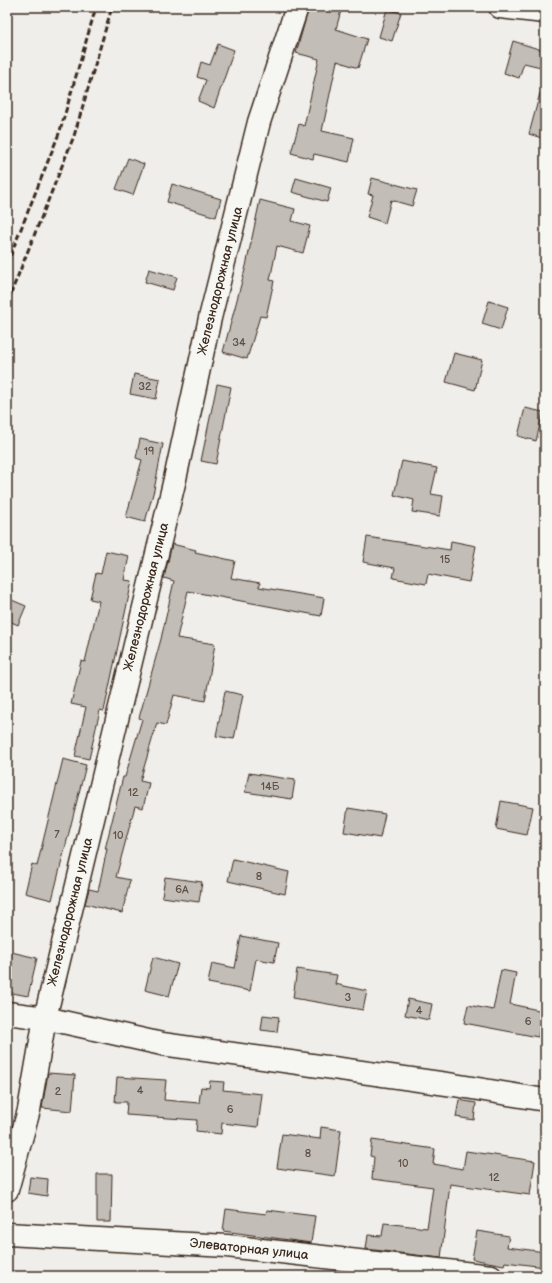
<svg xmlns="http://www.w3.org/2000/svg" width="552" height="1283" viewBox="0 0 552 1283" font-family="'Balsamiq Sans',sans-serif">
	<rect width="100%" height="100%" fill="#efeeea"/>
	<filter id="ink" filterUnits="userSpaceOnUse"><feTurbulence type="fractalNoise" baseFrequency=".025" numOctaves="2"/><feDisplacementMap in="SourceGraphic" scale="8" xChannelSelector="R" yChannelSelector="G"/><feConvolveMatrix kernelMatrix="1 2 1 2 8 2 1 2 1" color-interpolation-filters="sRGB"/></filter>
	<g filter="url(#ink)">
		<path fill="#c2bdb7" stroke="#3b2a1e" d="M309,7h33l-6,22 31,10 -9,29 -21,-7 -15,70 32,7 -5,24 -35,-8 -1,5 -22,-6 8,-29 5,2 15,-67 -23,-6z
			M387,9l14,4 -9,28 -13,-4z
			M513,41l32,10v17l-21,-5 -5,15 -15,-5z
			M218,44l16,6 -20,58 -16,-7 8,-21 -9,-3 4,-15 9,3z
			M540,93l5,1v45l-16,-5z
			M128,158l16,6 -11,31 -17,-6z
			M296,178l35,10 -4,14 -35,-10z
			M372,178l45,12 -5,16 -21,-6 -6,23 -18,-6 6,-22 -5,-1z
			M172,184l49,15 -5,18 -49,-15z
			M260,200l35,9 -3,12 18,5 -7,27 -26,-7 -7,34 4,1 -8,36 -6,-1 -13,43 -24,-7 23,-86z
			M149,269l28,8 -4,13 -28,-8z
			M489,301l19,6 -7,23 -19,-6z
			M454,353l28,7 -7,30 -29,-8z
			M134,374l26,5 -4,20 -26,-5z
			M217,384l14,3 -15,77 -15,-3z
			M525,408l18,4 -7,29 -18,-5z
			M140,439l23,5 -9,46 -9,32 -19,-5 16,-57 -6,-2z
			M402,461l35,7 -6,26 12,2 -3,20 -28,-4 2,-12 -20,-5z
			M367,537l83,13 1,-9 25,5 -7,36 -41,-8 -2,10 -33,-6 2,-10 -32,-6z
			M172,544l24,6 -1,2 40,9 -4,17 29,5 -1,4 65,11 -3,18 -133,-25 -11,47 38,6 -10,57 -31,-6 -8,30 -9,-2 -17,58 9,2 -6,25 -8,-2 -19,71 14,3 -8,33 -37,-9 4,-15 9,2 9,-42h-2l18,-72h2l17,-58 -3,-1 22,-79 13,-58 -10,-3z
			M106,551l23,5 -5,24 8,1 -28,130 -4,-1 -11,49 -14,-3 11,-49 -15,-3 10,-43 4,1 14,-61 -9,-2 6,-26 5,1z
			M7,598l19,8 -8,19 -11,-5z
			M225,691l18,4 -9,44 -18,-3z
			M63,759l23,6 -34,135 -27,-7 7,-29 5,2z
			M249,773l46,7 -3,19 -47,-7z
			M501,801l32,6 -6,28 -31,-6z
			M348,808l37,6 -5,24 -36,-6z
			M233,859l56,13 -4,22 -57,-13z
			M165,877l37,5 -3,20 -37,-5z
			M241,936l37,7 -4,19 -18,-3 -6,32 -42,-8 4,-20 23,5z
			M7,951l30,7 -9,38 -21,-4z
			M153,957l25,7 -9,32 -24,-6z
			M297,969l40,6 -2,9 32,7 -4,19 -70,-12z
			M501,970l15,3 -6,31 33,7 -5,26 -74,-14 4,-18 25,5z
			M408,999l24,5 -3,16 -24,-5z
			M263,1015l16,2 -2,15 -16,-2z
			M48,1073l27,2 -3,36 -30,-3z
			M117,1077l49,3 -2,20 35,3 2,-16 8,1 1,-7 14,1 -1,8 39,4 -4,33 -36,-4 -1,11 -25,-3 1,-11 -71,-5 1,-13h-12z
			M459,1100l17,3 -2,17 -18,-3z
			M321,1127l20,3 -6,46 -58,-8 5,-34 38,5z
			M372,1140l63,9 -2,15 30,5 3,-18 69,10 -5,34 -80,-11 -9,74 -75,-9 2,-14 14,1 2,-13 43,5 6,-41 -61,-8 2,-22 -4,-1z
			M97,1174h15l-1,48h-14z
			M30,1177l18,2 -1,17 -19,-3z
			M226,1209l40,5 1,-4 48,6 -4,27 -88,-12z
			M477,1231l32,5 -2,11 38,5v15l-40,-5 -1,3 -32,-6z"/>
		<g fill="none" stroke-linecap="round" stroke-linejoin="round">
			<g stroke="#3b2a1e" stroke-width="25">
				<path id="minor" d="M500,7l45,5
					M7,1013l38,5 117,26 292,41 91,15
					M7,1190l22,-80 16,-92 130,-539 35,-161 49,-196 38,-115
					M7,1234l220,12 264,30"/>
			</g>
			<use href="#minor" stroke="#f6f6f2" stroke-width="22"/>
			<path stroke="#3b2a1e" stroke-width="3" stroke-dasharray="6 3" stroke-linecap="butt" d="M7,264l53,-133 36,-124
				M7,303l67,-167 38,-129"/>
		</g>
	</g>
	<g text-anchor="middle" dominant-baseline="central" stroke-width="3" stroke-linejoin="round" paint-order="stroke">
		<g font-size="11" fill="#5d4f44">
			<text x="239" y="342">34</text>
			<text x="145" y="386">32</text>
			<text x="149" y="451">19</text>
			<text x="445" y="559">15</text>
			<text x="270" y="786">14Б</text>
			<text x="133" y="792">12</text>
			<text x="57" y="834">7</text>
			<text x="118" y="835">10</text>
			<text x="259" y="876">8</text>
			<text x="182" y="889">6А</text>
			<text x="348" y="997">3</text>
			<text x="419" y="1010">4</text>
			<text x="528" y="1021">6</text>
			<text x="140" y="1090">4</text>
			<text x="58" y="1091">2</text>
			<text x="230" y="1109">6</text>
			<text x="308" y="1153">8</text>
			<text x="403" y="1163">10</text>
			<text x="494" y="1177">12</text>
		</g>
		<g font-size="13" fill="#3b2a1e" stroke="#f6f6f2">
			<text transform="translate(220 281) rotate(-76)">Железнодорожная улица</text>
			<text transform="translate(146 597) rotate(-76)">Железнодорожная улица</text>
			<text transform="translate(70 912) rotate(-76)">Железнодорожная улица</text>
			<text transform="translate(249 1249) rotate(6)">Элеваторная улица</text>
		</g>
	</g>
	<rect width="552" height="1283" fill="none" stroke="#f6f6f2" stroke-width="24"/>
	<rect x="12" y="12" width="528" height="1259" fill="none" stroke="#3b2a1e" stroke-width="1.5" filter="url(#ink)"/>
</svg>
